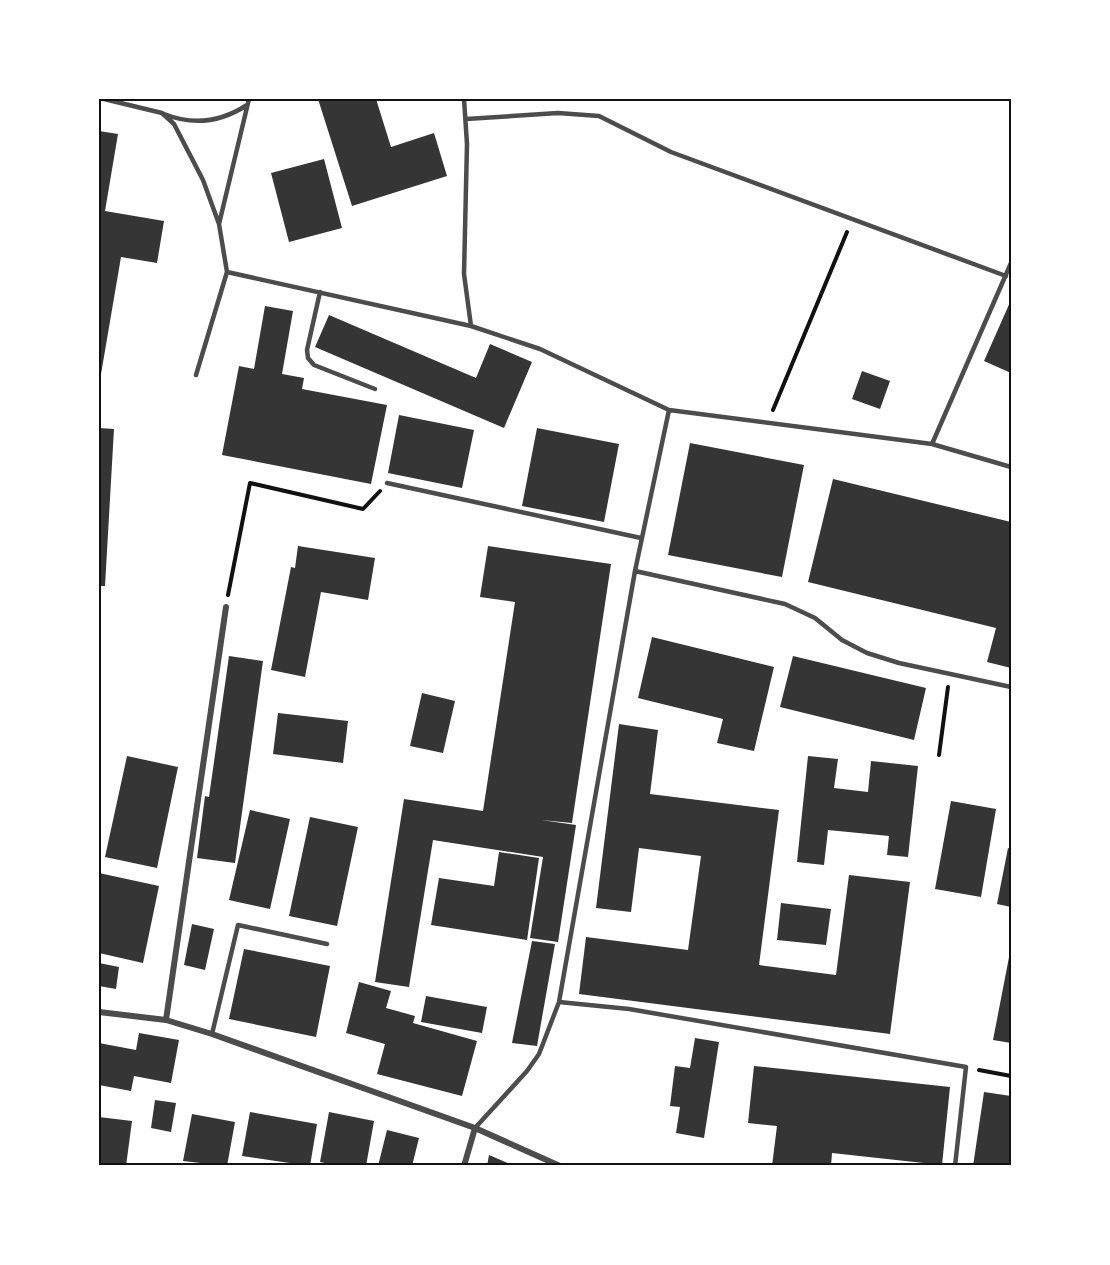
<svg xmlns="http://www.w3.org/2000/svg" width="1110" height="1265" viewBox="0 0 1110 1265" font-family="'Roboto Condensed',sans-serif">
	<rect width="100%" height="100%" fill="#fff"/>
	<path fill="#353535" d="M318,99h58l15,48 43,-14 13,43 -95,30z
		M99,131l19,3 -13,77 59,10 -7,42 -36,-6 -21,123z
		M324,159l18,69 -53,14 -18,-69z
		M1011,300v73l-27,-12z
		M265,306l28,5 -11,63 22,4 -2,11 85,16 -16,79 -149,-29 17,-89 15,3z
		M329,315l147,63 14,-34 42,18 -28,66 -189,-81z
		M862,371l28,10 -10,28 -28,-10z
		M399,415l75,15 -12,58 -74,-15z
		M99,428l15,1 -9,157h-6z
		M537,428l82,16 -15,78 -82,-16z
		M690,443l114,22 -22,112 -114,-22z
		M833,479l178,43v146l-24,-6 9,-34 -188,-46z
		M298,546l77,12 -7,42 -47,-8 -16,85 -34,-7 20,-103 4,1z
		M488,546l123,18 -39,259 -31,-3 35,5 -18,117 -28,-4 13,-81 -110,-17 -24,147 -34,-5 29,-183 79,12 32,-209 -35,-5z
		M652,637l122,30 -20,84 -37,-8 6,-24 -85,-21z
		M229,656l34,5 -28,202 -38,-5 8,-62 4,1z
		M793,656l133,32 -12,52 -134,-33z
		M422,693l33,8 -12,52 -33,-7z
		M278,713l70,8 -5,42 -70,-9z
		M619,724l39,6 -8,64 129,16 -20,155 77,10 13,-100 61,7 -20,152 -311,-40 7,-57 102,13 13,-94 -62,-8 -8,64 -35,-4z
		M127,756l51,11 -21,101 -52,-11z
		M808,756l30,3 -4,29 34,4 3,-31 47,5 -10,91 -21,-2 2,-19 -61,-6 -4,35 -27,-3z
		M951,801l45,8 -15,88 -46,-8z
		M250,810l40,9 -20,90 -41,-9z
		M310,817l48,10 -21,99 -48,-10z
		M1008,848l3,1v58l-14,-3z
		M499,852l40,6 -12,82 -96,-15 8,-47 55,8z
		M99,873l60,13 -16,77 -44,-10z
		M781,903l50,6 -5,36 -49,-5z
		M192,924l22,5 -9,41 -21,-5z
		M532,941l23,3 -18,102 -25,-3z
		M244,949l86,17 -14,71 -87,-18z
		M1010,952h1v91l-18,-3z
		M99,963l20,4 -3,22 -17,-3z
		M359,982l32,9 -5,17 29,8 -2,7 64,18 -15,55 -85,-22 8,-30 -39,-11z
		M426,996l61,11 -5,26 -61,-11z
		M139,1033l40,7 -8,43 -37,-7 -3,15 -32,-6v-42l37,7z
		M695,1038l24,4 -15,96 -28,-5 4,-26 -10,-1 5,-40 15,2z
		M754,1066l196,21 -8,78 -110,-12 -1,13h-59l5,-40 -29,-3z
		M984,1092l27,4v70h-38z
		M155,1100l21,3 -5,29 -20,-4z
		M250,1112l67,12 -7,42 -68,-10z
		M329,1112l45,9 -8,45h-26l-20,-4z
		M192,1114l43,8 -8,44 -44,-5z
		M99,1117l33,4 -6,45 -27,-1z
		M387,1130l32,8 -7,28h-34z
		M489,1155l26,11h-28z"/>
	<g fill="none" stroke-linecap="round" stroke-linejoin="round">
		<path stroke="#111" stroke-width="4" d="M773,410l74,-178
			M228,595l22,-112 113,26 17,-18
			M939,755l9,-68
			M979,1070l32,6"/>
		<path stroke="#4c4c4c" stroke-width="4.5" d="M104,99l58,14 12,11 29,56 16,44 8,48 -31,103
			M464,99l3,45 -3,130 7,52
			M164,114c30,12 57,8 83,-9
			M466,119l92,-6 41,3 72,36 335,124
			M219,224l30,-125
			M227,272l244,54 69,23 129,61 263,34 79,23
			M320,292l-13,58 1,8 6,7 61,24
			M932,444l79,-181
			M387,483l254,55
			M635,571l150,33 30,14 27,22 25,13 32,10 112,24
			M559,1002l70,7 337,58 -11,99
			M212,1034l26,-109 89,19
			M475,1128l52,-57 12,-17 20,-52 76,-431 34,-161"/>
		<path stroke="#4c4c4c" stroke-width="6" d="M99,1012l67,8 46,14 263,94 85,38
			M166,1020l60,-413
			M464,1166l11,-38"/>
	</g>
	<rect width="1110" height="1265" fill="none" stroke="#ffffff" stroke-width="201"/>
	<rect x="100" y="100" width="910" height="1064" fill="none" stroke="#111" stroke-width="2"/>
</svg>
